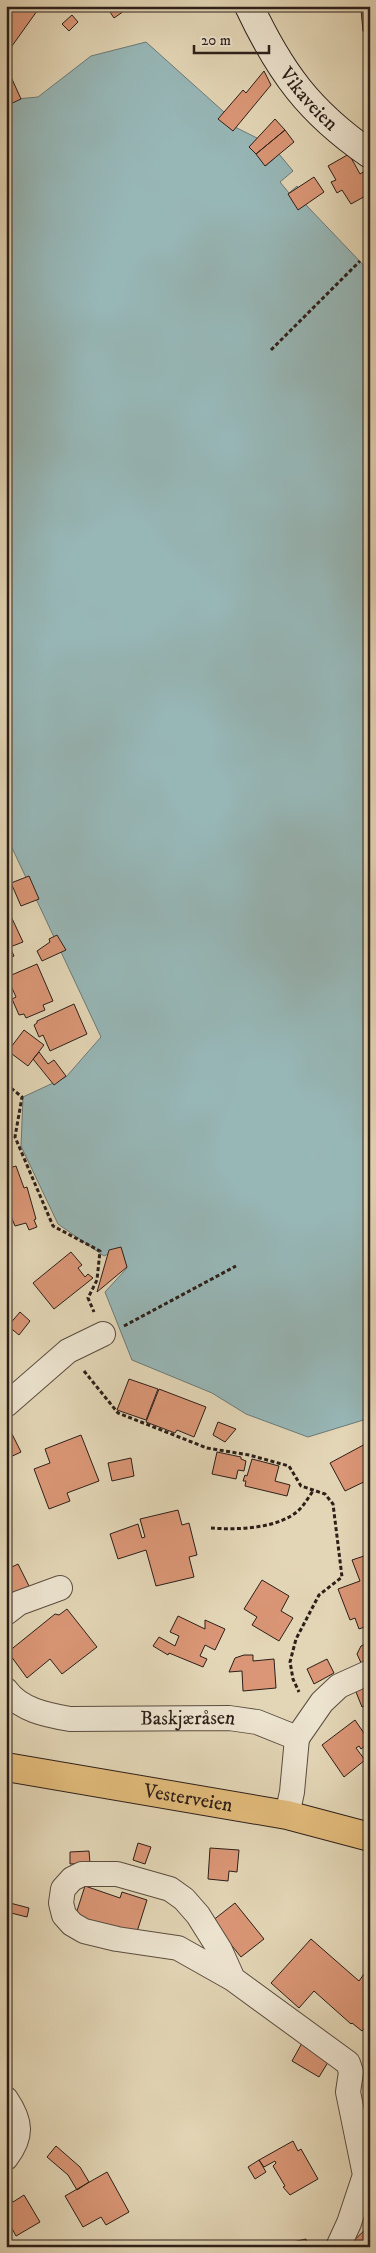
<svg xmlns="http://www.w3.org/2000/svg" width="376" height="2253" viewBox="0 0 376 2253" font-family="'IM FELL DW Pica',serif">
	<rect width="100%" height="100%" fill="#e3d6b6"/>
	<filter id="stains"><feTurbulence type="fractalNoise" baseFrequency=".004" numOctaves="4"/><feColorMatrix values="0 0 0 0 .2 0 0 0 0 .09 0 0 0 0 .02 0 0 0 .5 -.17"/></filter>
	<radialGradient id="worn" r=".72"><stop offset=".6" stop-color="#630" stop-opacity="0"/><stop offset="1" stop-color="#630" stop-opacity=".3"/></radialGradient>
	<path fill="#97b7b7" stroke="#6c7a78" d="M146,42l78,70 -5,7 38,19 9,28 13,-12 14,17 -13,11 9,11 8,-7 10,20 63,66v1146l-62,19 -62,-23 -34,-21 -80,-33 -27,-68 22,-24 -7,-20 -16,8 -46,-32 -37,-78 2,-49 43,-20 35,-40 -95,-202v-735l32,-3 53,-41z"/>
	<path fill="#da9676" stroke="#2c1f19" d="M6,6h24l7,5 -30,42z
		M106,6h19l2,3 -13,9z
		M370,8v23h-7l-2,-22z
		M72,15l6,7 -9,9 -7,-7z
		M7,68l14,31 -15,7v-37z
		M264,71l7,14 -38,46 -15,-12 25,-29 3,3z
		M275,119l10,11 -29,24 -7,-7z
		M285,130l9,12 -29,24 -9,-12z
		M349,154l11,20 10,-6v28l-1,-2 -18,10 -9,-14 -5,3 -6,-11 5,-2 -8,-14z
		M314,177l10,15 -26,18 -10,-16z
		M29,876l10,23 -18,7 -10,-23z
		M9,912l14,30 -13,5 4,9 -8,4v-47z
		M57,935l9,15 -24,11 -5,-10 13,-9 -1,-3z
		M37,964l16,37 -10,4 2,5 -19,8 -2,-4 -5,1 -7,-16 4,-2 -9,-20z
		M74,1004l13,30 -37,17 -7,-16 -4,2 -5,-12 3,-2v-2z
		M24,1030l20,15 -16,21 -20,-15z
		M39,1052l9,12 6,-4 12,16 -12,9 -21,-26z
		M16,1166l8,22 3,-1 9,32 -2,1 3,7 -8,3 -3,-7 -11,3 -9,-22v-35z
		M121,1247l6,20 -30,25 12,-42z
		M71,1252l11,13 -4,3 7,9 3,-3 5,4 -39,31 -21,-26z
		M20,1312l10,9 -11,14 -11,-9z
		M129,1379l29,10 -12,31 -29,-10z
		M159,1389l47,18 -12,30 -17,-7 -2,3 -29,-11z
		M218,1422l18,7 -11,13 -12,-7z
		M8,1426l13,26 -15,7v-32z
		M81,1435l18,46 -32,12 3,8 -21,8 -15,-40 16,-6 -5,-14z
		M369,1442l1,37 -25,12 -15,-28z
		M217,1452l24,5v2l5,2 -2,10 -6,-1 -2,9 -24,-5z
		M131,1458l3,18 -22,5 -4,-18z
		M252,1459l27,7 -4,15 15,4 -3,11 -42,-10 1,-5h-3l2,-6 2,1z
		M178,1510l4,15 7,-2 8,32 -8,2 5,20 -38,9 -10,-36 -28,9 -8,-25 28,-10 4,14 3,-1 -5,-18z
		M370,1546v79l-11,4 -4,-11 -5,2 -12,-31 22,-8 -8,-21 15,-5 -3,-7z
		M18,1564l11,22 -23,12v-28z
		M262,1580l27,16 -8,15 12,7 -14,23 -27,-16 5,-8 -13,-8z
		M67,1609l30,38 -35,27 -12,-15 -23,19 -19,-26 47,-38 4,1z
		M178,1616l27,13v-9l20,9 -10,21 -10,-5 -5,11 7,3 -4,8 -34,-14 -1,2 -15,-9 6,-9 16,9 4,-10 -9,-4z
		M370,1642v20l-8,3 -5,-11 4,-8z
		M244,1655h9v6l21,-2 2,29 -33,3 -1,-20 -13,1 6,-14z
		M327,1659l7,14 -20,11 -7,-15z
		M370,1680v24l-8,3 -8,-20z
		M355,1720l15,22 -9,7 -2,-3 -3,2 9,12 -21,17 -22,-32z
		M138,1843l13,4 -6,17 -12,-4z
		M210,1848l29,2 -2,22 -8,-1 -1,10 -20,-2z
		M89,1851l1,12 -20,1v-12z
		M85,1886l35,12 2,-6 25,8 -12,38 -61,-18z
		M10,1903l19,5 -2,9 -20,-5z
		M235,1903l29,36 -23,18 -29,-36z
		M311,1939l48,42 5,-7 6,5v43l-8,9 -10,-8 -1,1 -37,-33 -15,17 -28,-25z
		M302,2043l28,16 -11,18 -27,-16z
		M293,2141l5,10 3,-2 17,30 -28,16 -7,-8 2,-1 -12,-20 3,-3 -1,-2 -11,6 -5,-7z
		M56,2146l24,21 9,15 -12,8 -9,-15 -21,-18z
		M259,2160l7,12 -11,7 -7,-12z
		M107,2172l22,40 -23,13 -5,-8 -18,10 -18,-31z
		M6,2191l7,11 11,-7 16,27 -24,14 -6,-11 -4,2z
		M367,2228l3,2v17h-23z
		M306,2239l1,8h-28v-2z"/>
	<g fill="none" stroke-linecap="round" stroke-linejoin="round">
		<g stroke="#5a4d40" stroke-width="26">
			<g id="street">
				<path d="M6,1405l62,-54 35,-17"/>
				<path d="M6,1613l13,-10 41,-15"/>
				<path id="s1" d="M6,1690c14,20 41,25 64,29l159,-1 28,4 40,16 -5,54 -5,23"/>
				<path d="M297,1738l25,-36 17,-16 31,-14"/>
				<path d="M233,1979l-13,-29 -22,-35 -14,-16 -14,-10 -53,-15h-35l-10,5 -9,10 -2,14 3,12 8,9 12,7 33,8 61,9 55,31 115,84 3,9 -3,20 17,83 -16,48 -11,24"/>
				<path d="M6,2099c15,22 17,37 0,59"/>
			</g>
		</g>
		<g stroke="#2c1f19" stroke-width="30">
			<g id="secondary">
				<path id="s2" d="M249,6c31,66 60,106 121,148"/>
			</g>
		</g>
		<g stroke="#2c1f19" stroke-width="30">
			<g id="primary">
				<path id="s3" d="M6,1767l281,48 83,22"/>
			</g>
		</g>
		<path stroke="#2c1f19" stroke-width="3" stroke-dasharray="4 2.5" stroke-linecap="butt" d="M271,350l89,-89
			M6,1084l16,13 -7,40 38,89 47,25 -3,29 -9,18 6,14
			M124,1326l112,-60
			M84,1371l34,42 89,35 42,7 40,11 12,20 24,8 8,10 9,73 -23,18 -23,44 -6,23 3,17 6,13
			M211,1528c26,2 69,1 89,-19 5,-5 9,-13 14,-19"/>
		<use href="#street" stroke="#ede4d0" stroke-width="24"/>
		<use href="#secondary" stroke="#ede4d0" stroke-width="28"/>
		<use href="#primary" stroke="#e2bb7b" stroke-width="28"/>
	</g>
	<g text-anchor="middle" dominant-baseline="central" stroke-width="4" stroke-linejoin="round" paint-order="stroke">
		<g font-size="20" fill="#2c1f19" stroke="#ede4d0">
			<text stroke="none"><textPath href="#s2" startOffset="111">Vikaveien</textPath></text>
			<text stroke="none"><textPath href="#s1" startOffset="190">Baskjæråsen</textPath></text>
			<text stroke="none"><textPath href="#s3" startOffset="185">Vesterveien</textPath></text>
		</g>
	</g>
	<rect width="376" height="2253" fill="none" stroke="#e3d6b6" stroke-width="25"/>
	<rect x="8" y="8" width="361" height="2238" fill="none" stroke="#2c1f19" stroke-width="2.5"/>
	<rect x="12" y="12" width="351" height="2228" fill="none" stroke="#2c1f19"/>
	<path d="M194 45v8h75v-8" fill="none" stroke="#2c1f19" stroke-width="2.5"/>
	<text x="201" y="45" font-size="15" fill="#2c1f19" stroke="#ede4d0" stroke-width="4" paint-order="stroke">20 m</text>
	<rect width="100%" height="100%" filter="url(#stains)"/>
	<rect width="100%" height="100%" fill="url(#worn)"/>
</svg>
